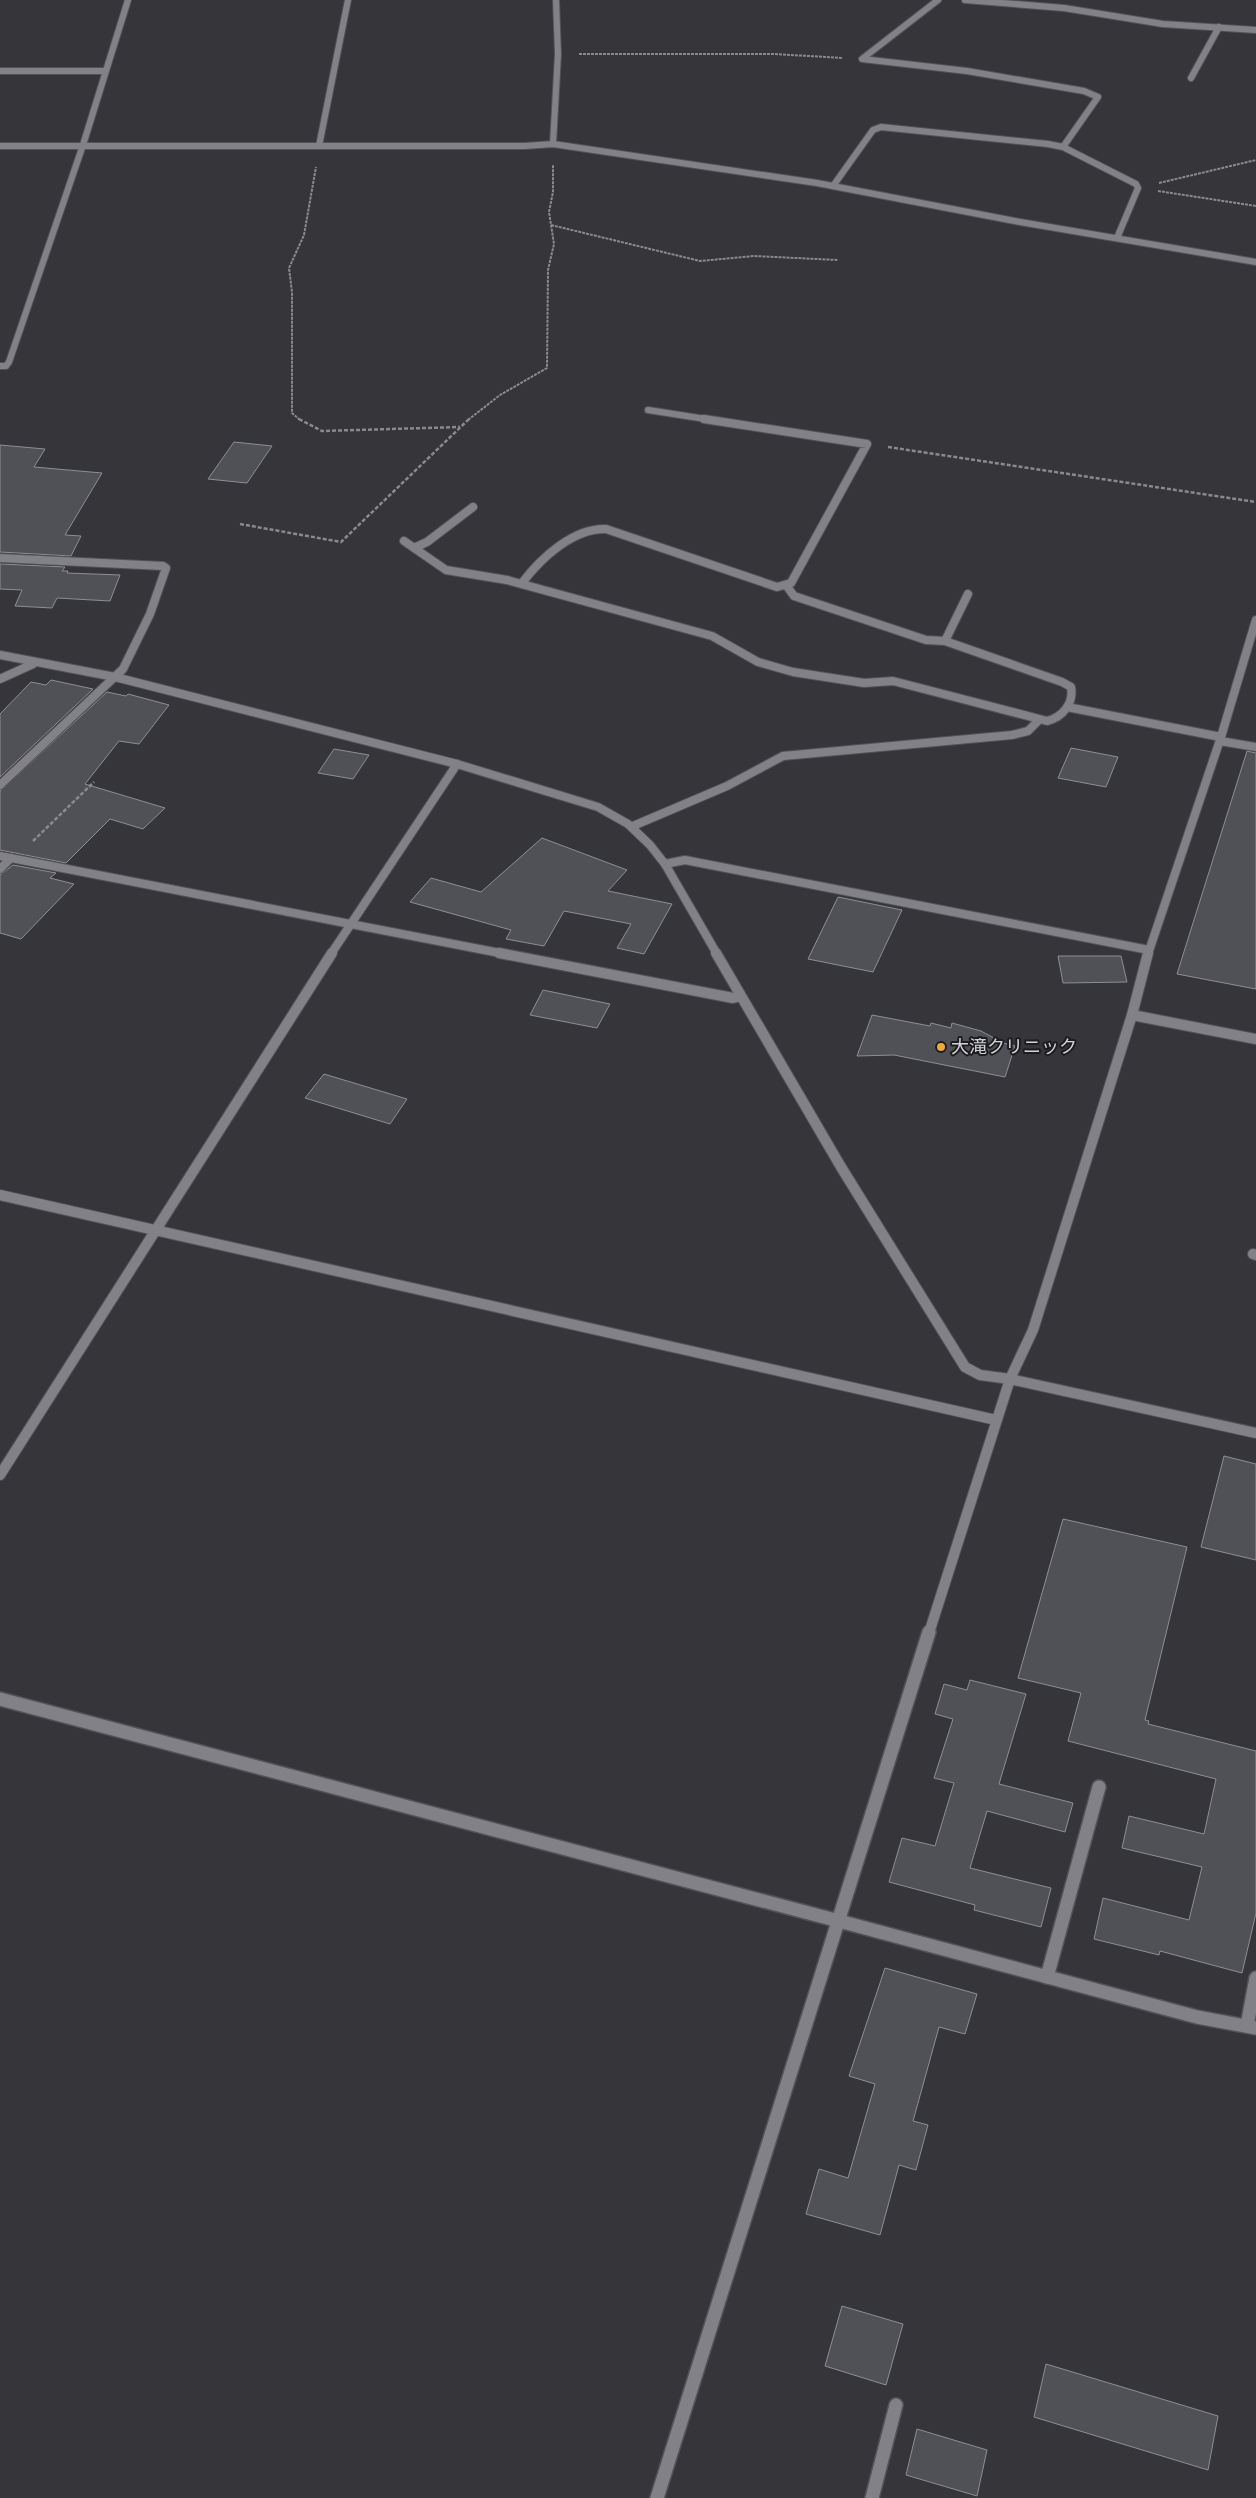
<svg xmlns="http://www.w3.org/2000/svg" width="1256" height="2498" viewBox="0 0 1256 2498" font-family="'Sofia Sans Condensed','Noto Sans JP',sans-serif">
	<rect width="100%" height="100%" fill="#35353a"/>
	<path fill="#505156" stroke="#8e8e94" d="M234,442l38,4 -25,37 -39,-4z
		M0,445l45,4 -11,18 68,6 -37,62 16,1 -10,20 -71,-4z
		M0,564l65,3 -3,4h6l-1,2 53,2 -10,26 -53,-3 -5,10 -37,-2 7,-16 -22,-1z
		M51,680l42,9 -93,88v-63l31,-32 15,3z
		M107,692l19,4 2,-2 41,11 -30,39 -20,-3 -34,43 80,24 -22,21 -33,-10 -44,44 -66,-13v-59z
		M1071,748l47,9 -12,30 -48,-9z
		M334,749l35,6 -16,24 -35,-6z
		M1247,751l9,2v236l-79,-15z
		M542,838l85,32 -19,21 64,13 -28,50 -27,-6 14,-24 -67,-13 -20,35 -38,-7 5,-9 -101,-28 21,-24 50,14z
		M13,865l43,8 -6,5 24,6 -53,55 -21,-6v-58z
		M838,897l64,13 -29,62 -65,-13z
		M1058,956h63l6,26 -64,1z
		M543,990l67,14 -13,24 -67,-13z
		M872,1015l58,11 1,-3 20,5 1,-5 29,8 22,12 12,3 -10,31 -111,-22 -37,1z
		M324,1074l83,25 -17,25 -85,-26z
		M1224,1456l32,8v96l-55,-13z
		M1063,1519l124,28 -42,173 4,1 -1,3 108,27v162l-14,60 -82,-22 -1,4 -65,-16 9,-41 86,22 13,-53 -80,-19 7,-32 75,18 12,-55 -148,-38 13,-48 -63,-15z
		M970,1680l56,14 -27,90 74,19 -8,29 -78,-21 -17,57 81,20 -10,39 -67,-17 1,-5 -86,-23 13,-44 33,8 19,-63 -20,-5 19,-59 -18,-5 9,-30 23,6z
		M885,1968l92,26 -12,40 -26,-7 -26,94 15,4 -12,45 -17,-5 -19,70 -74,-21 13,-45 29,9 27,-94 -26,-8z
		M842,2306l61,18 -17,61 -61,-19z
		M1046,2364l172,52 -10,54 -174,-53z
		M917,2429l70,21 -10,46 -71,-21z"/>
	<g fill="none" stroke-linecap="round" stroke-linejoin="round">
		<g stroke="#535357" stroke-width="8">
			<path id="service-far3" d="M938,0l-76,59 105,12 117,20 14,6 -35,50
				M0,71h105
				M1191,78l28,-51
				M833,186l40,-56 8,-3 167,17 15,3 73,37 2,4 -21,50
				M0,366h6l3,-4 74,-217 45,-145"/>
		</g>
		<g stroke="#535357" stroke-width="10">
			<path id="service-far2" d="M404,541l42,29 61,10
				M414,548l13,-6 46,-35
				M0,558l163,8 3,2 -16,46 -27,55 -123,116
				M786,585l8,11 132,44 19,1 23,-47
				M633,826l94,-40 56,-30 229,-21 16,-4 10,-10
				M665,864l20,-4 464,90
				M0,869l11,-11
				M331,954l126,-190"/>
		</g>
		<g stroke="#535357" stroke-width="12">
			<path id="service-far1" d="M1132,1015l124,24
				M1253,1254l3,1
				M0,1475l332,-522"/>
		</g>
		<g stroke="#535357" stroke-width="16">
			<path id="service" d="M0,1699l839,222
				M1047,1977l52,-190
				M1247,2026l9,-48
				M872,2498l24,-93"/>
		</g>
		<g stroke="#535357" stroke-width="8">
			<path id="minor-far3" d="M965,0l99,8 99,16 93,6
				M553,144l5,-90 -2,-54
				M0,146h525l28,-2 264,39 203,39 236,40
				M319,146l29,-146
				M648,410l64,10"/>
		</g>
		<g stroke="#535357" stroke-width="10">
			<path id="minor-far2" d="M507,580l205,56 46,26 35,10 71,11 29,-2 154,40c16,-4 27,-18 24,-34l-9,-5 -117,-41
				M522,583c19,-25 51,-55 84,-54l171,58 14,-4 76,-139 -163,-25
				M0,655l115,22 342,87 141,43 30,17 22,21 15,19 52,90
				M0,679l33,-15
				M1067,707l154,30
				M1220,741l36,6
				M0,856l505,98
				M1148,954l73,-217 35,-117"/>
		</g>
		<g stroke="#535357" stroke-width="12">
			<path id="minor-far1" d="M499,953l234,45 8,-2
				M716,953l125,214 124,200 15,8 30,4 246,54
				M0,1195l996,225
				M929,1633l81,-254 23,-49 99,-315 16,-62"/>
		</g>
		<g stroke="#535357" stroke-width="16">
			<path id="minor" d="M839,1921l358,96 59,11
				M657,2498l272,-866"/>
		</g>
		<path stroke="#8a8a8e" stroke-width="2" stroke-dasharray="3 1" stroke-linecap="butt" d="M579,54h195l69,4
			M1159,183l97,-23
			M1158,191l98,15
			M551,225l149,36 54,-5 84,4
			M300,420l-8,-7v-121l-3,-24 15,-33 12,-68
			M468,420l32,-25 47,-27 1,-98 6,-26 -5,-32 4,-20v-27"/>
		<path stroke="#8a8a8e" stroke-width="2.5" stroke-dasharray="4 2" stroke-linecap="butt" d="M299,419l23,12 138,-4
			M888,447l368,55
			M240,524l101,18 128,-123
			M33,841l61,-59"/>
		<use href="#service-far3" stroke="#818187" stroke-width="6"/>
		<use href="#service-far2" stroke="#818187" stroke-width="8"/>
		<use href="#service-far1" stroke="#818187" stroke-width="10"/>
		<use href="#service" stroke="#818187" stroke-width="13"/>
		<use href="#minor-far3" stroke="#818187" stroke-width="6"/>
		<use href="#minor-far2" stroke="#818187" stroke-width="8"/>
		<use href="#minor-far1" stroke="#818187" stroke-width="10"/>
		<use href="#minor" stroke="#818187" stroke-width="13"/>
	</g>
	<circle fill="#eea83c" stroke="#1d1d1f" stroke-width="2" cx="941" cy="1047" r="5"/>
	<g text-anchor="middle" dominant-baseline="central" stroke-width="4" stroke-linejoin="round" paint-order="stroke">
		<g font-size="18" fill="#d1d2d5" stroke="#1d1d1f" text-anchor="start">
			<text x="951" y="1047">大滝クリニック</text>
		</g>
	</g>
</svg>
